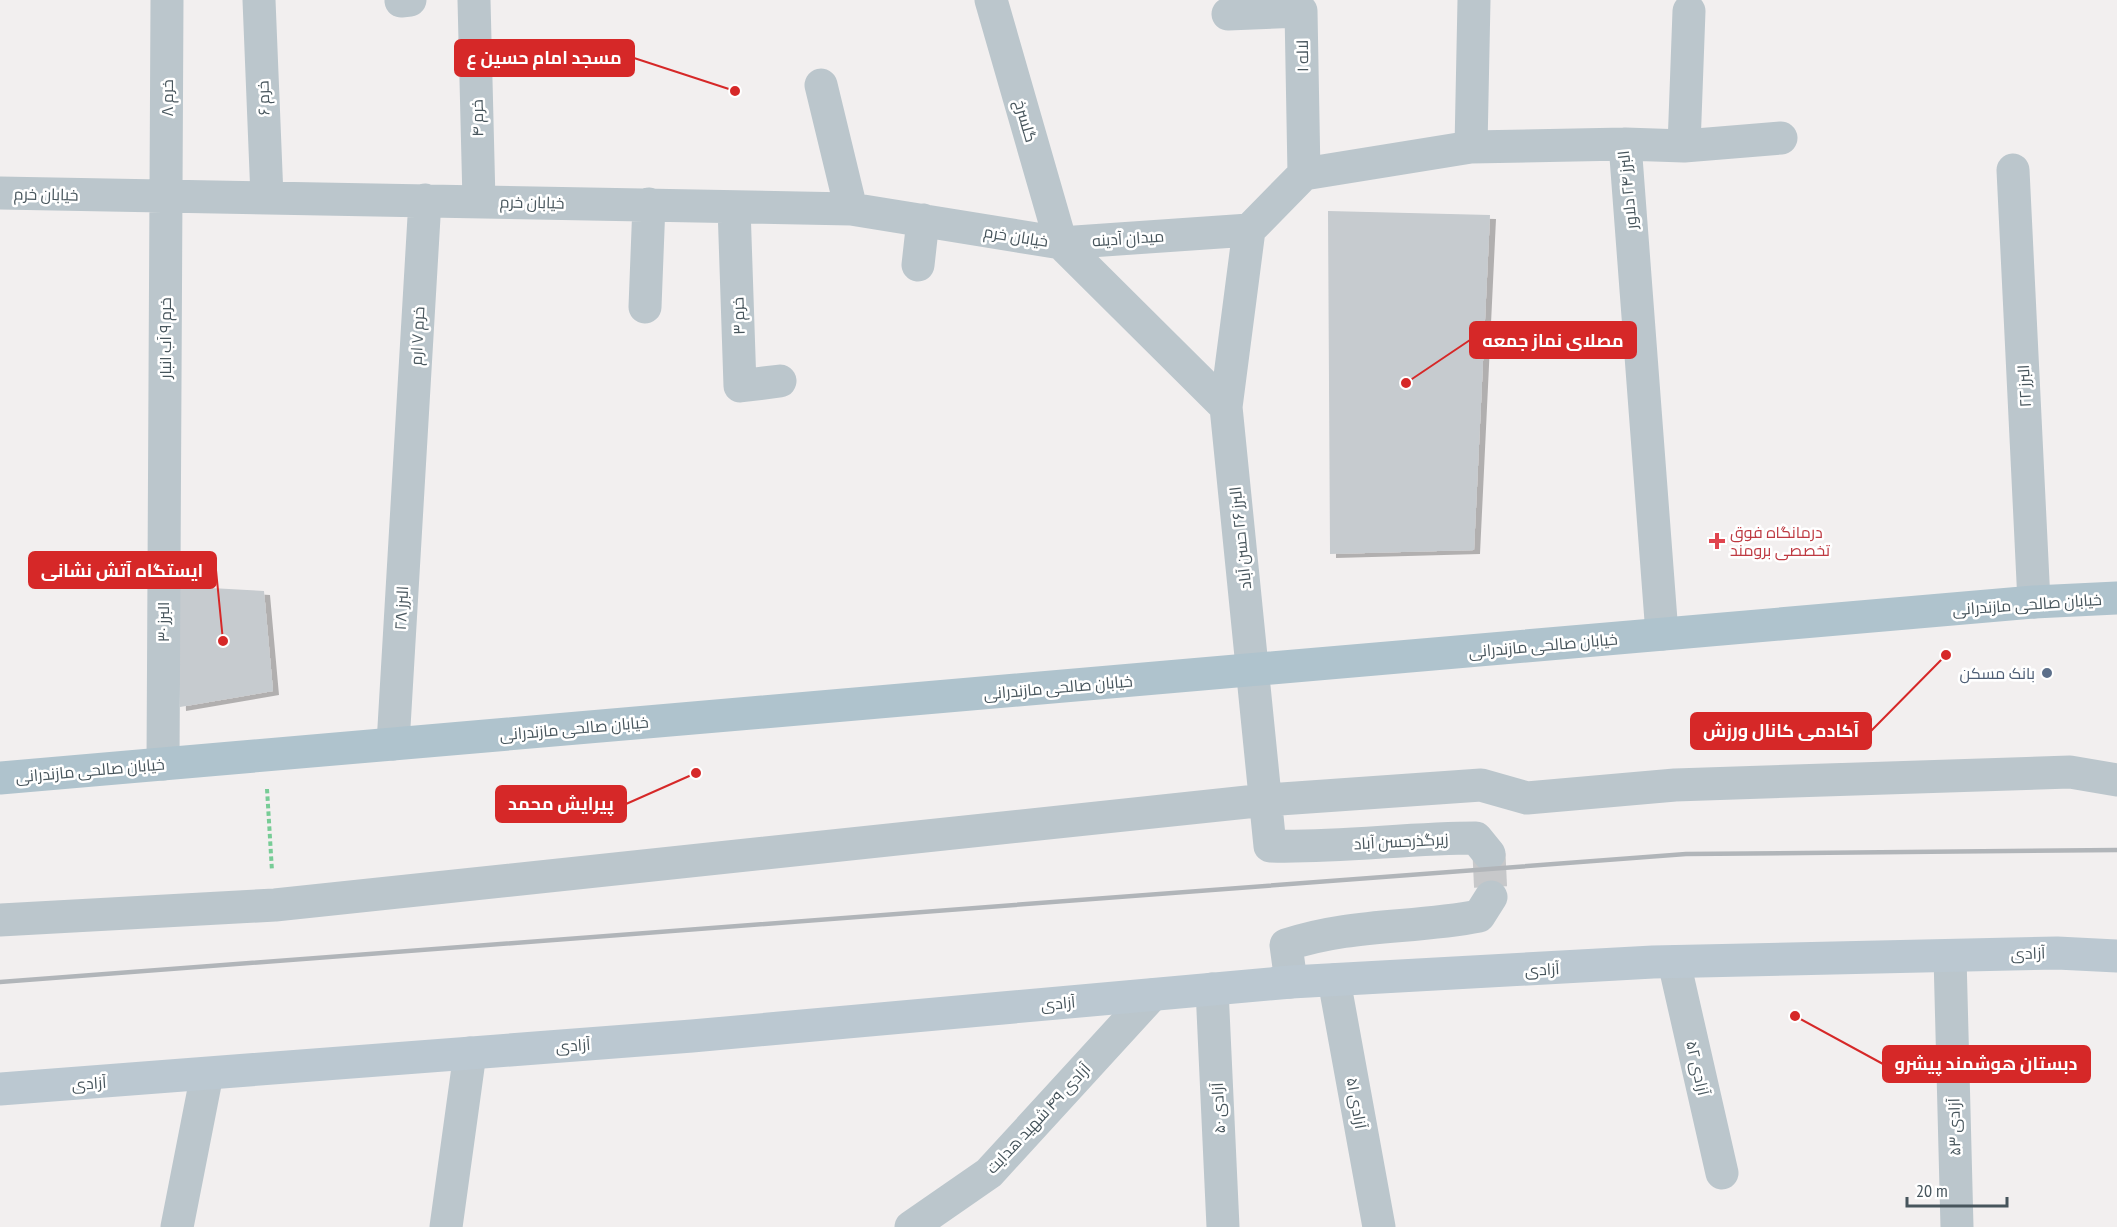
<svg xmlns="http://www.w3.org/2000/svg" width="2117" height="1227" viewBox="0 0 2117 1227" font-family="'PT Sans Narrow',Cairo,sans-serif">
	<defs>
		<filter id="shadow"><feDropShadow dx="6" dy="4" stdDeviation="0" flood-color="#0004"/></filter>
	</defs>
	<rect width="100%" height="100%" fill="#f2efef"/>
	<path fill="#c6cbcf" filter="url(#shadow)" d="M1328,211l162,4 -16,335 -144,4z
		M175,586l89,5 9,100 -93,16z"/>
	<g fill="none" stroke-linecap="round" stroke-linejoin="round">
		<path stroke="#c7c8ca" stroke-width="33" stroke-dasharray="33 16" stroke-linecap="butt" d="M1489,854l2,43"/>
		<path stroke="#77cc96" stroke-width="4" stroke-dasharray="4.5 3" stroke-linecap="butt" d="M267,789l5,82"/>
		<path stroke="#bbc6cc" stroke-width="33" d="M259,0l8,197
			M474,0l5,201
			M401,1l9,-1
			M1228,14l73,-3 3,163
			M821,85l30,124
			M1625,144l37,490
			M1684,146l5,-135
			M1471,147l3,-147
			M2013,170l21,432
			M0,193l851,16 210,34 -70,-243
			M734,207l6,179 40,-5
			M1249,230l55,-56 167,-27 154,-3 59,2 97,-8
			M918,265l5,-45
			M645,307l4,-103
			M1226,407l-165,-164 188,-13 -23,177 44,439c69,2 137,-8 206,-8l13,16
			M393,744l32,-544
			M163,764l4,-764
			M0,920l275,-15 991,-105 215,-15 46,13 148,-13 395,-13 47,8
			M1950,956l7,271
			M1674,962l48,211
			M1334,980l45,247
			M1291,982l-5,-37c66,-22 126,-16 193,-29l12,-19
			M1212,989l11,238
			M177,1227l30,-153
			M446,1227l24,-174
			M911,1227l78,-54 163,-178"/>
		<path stroke="#bbc8d1" stroke-width="33" d="M0,1089l692,-53 599,-54 362,-20 404,-9 60,3"/>
		<path stroke="#afc3cd" stroke-width="33" d="M0,778l2034,-176 83,-4"/>
		<path stroke="#b1b5b9" stroke-width="4.5" d="M0,982l1686,-128 431,-4"/>
	</g>
	<path fill="#e0444e" stroke="#fff" stroke-width="2" d="M1714 532h6v6h6v6h-6v6h-6v-6h-6v-6h6z"/>
	<circle fill="#5c6f8a" stroke="#fff" stroke-width="2" cx="2047" cy="673" r="6"/>
	<g text-anchor="middle" dominant-baseline="central" stroke-width="5" stroke-linejoin="round" paint-order="stroke">
		<g font-size="16" fill="#47555c" stroke="#fff">
			<text transform="translate(1302 56) rotate(-91)">لاله ۱</text>
			<text transform="translate(167 98) rotate(-90)">خرم ۸</text>
			<text transform="translate(263 98) rotate(-92)">خرم ۶</text>
			<text transform="translate(477 118) rotate(-91)">خرم ۴</text>
			<text transform="translate(1026 121) rotate(74)">گلسرخ</text>
			<text transform="translate(1627 190) rotate(-96)">البرز ۲۴ دلاور</text>
			<text transform="translate(46 194) rotate(1)">خیابان خرم</text>
			<text transform="translate(532 202) rotate(1)">خیابان خرم</text>
			<text transform="translate(1016 236) rotate(9)">خیابان خرم</text>
			<text transform="translate(1128 238) rotate(-4)">میدان آدینه</text>
			<text transform="translate(738 316) rotate(-92)">خرم ۳</text>
			<text transform="translate(417 336) rotate(-87)">خرم ۷ ارم</text>
			<text transform="translate(165 338) rotate(-90)">خرم ۹ آب انبار</text>
			<text transform="translate(2024 386) rotate(-93)">البرز ۲۲</text>
			<text transform="translate(1240 538) rotate(-96)">البرز ۲۶ حسن آباد</text>
			<text transform="translate(2027 604) rotate(-4)">خیابان صالحی مازندرانی</text>
			<text transform="translate(401 608) rotate(-87)">البرز ۲۸</text>
			<text transform="translate(163 622) rotate(-90)">البرز ۳۰</text>
			<text transform="translate(1543 645) rotate(-5)">خیابان صالحی مازندرانی</text>
			<text transform="translate(1058 687) rotate(-5)">خیابان صالحی مازندرانی</text>
			<text transform="translate(574 728) rotate(-5)">خیابان صالحی مازندرانی</text>
			<text transform="translate(90 770) rotate(-5)">خیابان صالحی مازندرانی</text>
			<text transform="translate(1401 841) rotate(-3)">زیرگذرحسن آباد</text>
			<text transform="translate(2028 953) rotate(-2)">آزادی</text>
			<text transform="translate(1542 969) rotate(-3)">آزادی</text>
			<text transform="translate(1058 1003) rotate(-5)">آزادی</text>
			<text transform="translate(573 1045) rotate(-4)">آزادی</text>
			<text transform="translate(1698 1068) rotate(77)">آزادی ۵۲</text>
			<text transform="translate(89 1083) rotate(-4)">آزادی</text>
			<text transform="translate(1357 1103) rotate(80)">آزادی ۵۱</text>
			<text transform="translate(1218 1108) rotate(-93)">آزادی ۵۰</text>
			<text transform="translate(1038 1118) rotate(-47)">آزادی ۴۹ شهید هدایت</text>
			<text transform="translate(1954 1127) rotate(-91)">آزادی ۵۳</text>
		</g>
		<g font-size="16" fill="#be3a42" stroke="#fff" text-anchor="start">
			<text x="1730" y="532">درمانگاه فوق<tspan x="1730" dy="18">تخصصی برومند</tspan></text>
		</g>
		<g font-size="16" fill="#4e5e75" stroke="#fff" text-anchor="end">
			<text x="2035" y="673">بانک مسکن</text>
		</g>
	</g>
	<path fill="none" stroke="#d62828" stroke-width="2" d="M735 91L634 58M1406 383L1470 340M223 641L216 570M1946 655L1871 731M696 773L626 804M1795 1016L1883 1064"/>
	<g fill="#d62828" stroke="#fff" stroke-width="2">
		<circle cx="735" cy="91" r="6"/>
		<circle cx="1406" cy="383" r="6"/>
		<circle cx="223" cy="641" r="6"/>
		<circle cx="1946" cy="655" r="6"/>
		<circle cx="696" cy="773" r="6"/>
		<circle cx="1795" cy="1016" r="6"/>
	</g>
	<g fill="#d62828" stroke="#d62828" stroke-width="2">
		<rect x="455" y="40" width="179" height="36" rx="6"/>
		<rect x="1470" y="322" width="166" height="36" rx="6"/>
		<rect x="29" y="552" width="187" height="36" rx="6"/>
		<rect x="1691" y="713" width="180" height="36" rx="6"/>
		<rect x="496" y="786" width="130" height="36" rx="6"/>
		<rect x="1883" y="1046" width="207" height="36" rx="6"/>
	</g>
	<g font-size="18" text-anchor="middle" font-weight="bold" fill="#fff">
		<text x="544" y="64">مسجد امام حسین ع</text>
		<text x="1553" y="347">مصلای نماز جمعه</text>
		<text x="122" y="577">ایستگاه آتش نشانی</text>
		<text x="1781" y="737">آکادمی کانال ورزش</text>
		<text x="561" y="810">پیرایش محمد</text>
		<text x="1986" y="1070">دبستان هوشمند پیشرو</text>
	</g>
	<path d="M1907 1197v9h100v-9" fill="none" stroke="#47555c" stroke-width="3"/>
	<text x="1916" y="1197" font-size="18" fill="#47555c" stroke="#ffffff" stroke-width="4.5" paint-order="stroke">20 m</text>
</svg>
